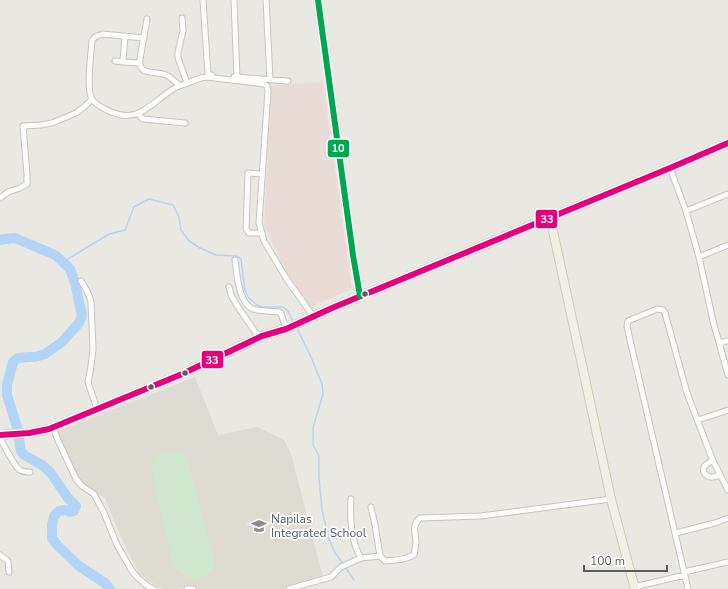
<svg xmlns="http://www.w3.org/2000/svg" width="728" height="589" viewBox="0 0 728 589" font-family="'Nunito Sans',sans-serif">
	<rect width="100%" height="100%" fill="#e9e8e3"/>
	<path fill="#dddbd2" d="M195,377l23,58 39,-8 27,13 7,14 32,123 -39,12h-85l-6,-2 -19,2h-10l-16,-8 -9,-8 -7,-13 -14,-30 -13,-32 -26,-16 -21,-46 1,-5z"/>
	<path fill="#e9dcd6" d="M323,81l29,208 -42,18 -22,-32 -24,-49 7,-140z"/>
	<path fill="#d0e6cf" d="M166,451c8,0 14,2 21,7l29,107 -4,6 -11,8h-8l-7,-2 -13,-9 -22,-101c1,-11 5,-12 15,-16z"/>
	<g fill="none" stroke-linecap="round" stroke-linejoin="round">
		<path stroke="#b4d4f6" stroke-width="1.5" d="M63,262l46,-28 16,-4 9,-23 15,-8 24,6 6,12 2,13 8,11 11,7 16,7 21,1 4,3 4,32 4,7 8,7 5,2h21l5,4 6,12
			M297,328l14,29 11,27 1,10 -10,34v17l6,11v22l3,32 7,29 5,12 20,29"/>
		<path stroke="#b4d4f6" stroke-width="10" d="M0,240l5,-1 10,-1 40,17 8,7 7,7 3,8 3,10 6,29 -3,7 -17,19 -17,12 -10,3h-6l-11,1 -5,4 -6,23v10l10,32 4,24 3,4 18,10 8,7 18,26 8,8 -2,5 -4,1 -5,-2 -6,1 -5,5 -2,9v13l5,7 22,21 26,17 5,6"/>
		<g stroke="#c5c5c4" stroke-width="7">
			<path id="minor" d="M203,0l5,75h4
				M234,0l3,77
				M266,0l4,79
				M182,18l1,13 -5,21v6l9,25
				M147,19l-7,40c-2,18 15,11 26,16 5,2 9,7 13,10
				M125,36l-2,26 17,1
				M144,38l-42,-4c-5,2 -8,2 -10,7 -1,13 -6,49 0,58 3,6 11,9 17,12 29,14 42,-8 64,-22 6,-4 11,-4 17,-7 6,-2 11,-5 17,-5l57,7 3,2 1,4 -9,133 5,18 22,37 27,38
				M115,61l8,1
				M234,77l54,4
				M139,113l1,3 3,3 42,4
				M670,168l16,43 13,46 14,64 15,54
				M0,198l8,-6 12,-4 7,-4v-10l-4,-48 18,-1 11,-2 24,-10 8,-6 8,-8
				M686,211l42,-17
				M262,233h-13l-3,-4 2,-56 14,1
				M699,257l29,-12
				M235,260c2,13 3,43 18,49 5,2 20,2 26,3l2,1 5,16
				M81,281c5,7 8,13 10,21l2,47 -2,17 -3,16 9,27
				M229,287l2,8 7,12 18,26 6,3
				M719,343l9,-2
				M698,420l30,-10
				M53,427l4,11 19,41 6,7 12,8 10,19 13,32 15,26 7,8 10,8 5,2
				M0,438c4,7 14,28 20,32 3,2 6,2 10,2
				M713,461c-3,1 -7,3 -9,6 -2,4 1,9 6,10 3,1 7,-1 10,-2
				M351,499c-1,18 0,43 10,59l19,-2 5,5c11,-1 20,-1 29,-6 1,-5 2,-10 2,-14 -1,-9 -4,-16 4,-23l61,-2 130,-17
				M371,507l4,18 5,31
				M676,533l39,-10 13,-5
				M0,555l8,6 1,11
				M684,572l44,-10
				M634,587l51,-12
				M187,589h6
				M289,589l42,-12 10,-10 20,-9
				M688,589l-61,-262 1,-6 29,-12 6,1 2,3 22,80 26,68 15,29"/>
		</g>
		<g stroke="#c5c5c4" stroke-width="9">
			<path id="tertiary" d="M318,0l35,255 7,41"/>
		</g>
		<g stroke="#d1cbb1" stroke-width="10">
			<path id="primary" d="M550,217l61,282 24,90
				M0,435l29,-2 20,-4 133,-55 80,-38 24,-7 46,-21 338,-140 58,-25"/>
		</g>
		<use href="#minor" stroke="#fcfcfb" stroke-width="5"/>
		<use href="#tertiary" stroke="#fcfcfb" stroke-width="7"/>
		<use href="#primary" stroke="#f2f0e6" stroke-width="8"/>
		<g stroke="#fff" stroke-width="9">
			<path id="bus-1" d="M0,435l29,-2 20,-4 133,-55 80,-38 24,-7 46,-21 338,-140 58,-25"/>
		</g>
		<g stroke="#fff" stroke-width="9">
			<path id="bus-2" d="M318,0l35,255 7,41"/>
		</g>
		<use href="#bus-1" stroke="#e5007d" stroke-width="6"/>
		<use href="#bus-2" stroke="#00a651" stroke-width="6"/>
	</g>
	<defs>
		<g id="school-bare" transform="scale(1.2)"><path d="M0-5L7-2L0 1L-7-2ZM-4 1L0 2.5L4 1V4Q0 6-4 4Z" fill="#8b8d8e" stroke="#fff" stroke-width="2.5" paint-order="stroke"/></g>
	</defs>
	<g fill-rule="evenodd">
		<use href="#school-bare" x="259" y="526"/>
	</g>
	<g fill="#595c61" stroke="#fff" stroke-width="1.5">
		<circle cx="365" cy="294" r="3.5"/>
		<circle cx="185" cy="373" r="3.5"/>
		<circle cx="151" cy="387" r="3.5"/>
	</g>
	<g text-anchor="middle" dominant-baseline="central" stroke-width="3.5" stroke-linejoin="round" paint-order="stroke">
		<g font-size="12" fill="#595c61" stroke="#fff" text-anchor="start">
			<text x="271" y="519">Napilas<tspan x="271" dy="14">Integrated School</tspan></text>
		</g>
	</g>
	<g stroke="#fff" stroke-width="1.5">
		<rect x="327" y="139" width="23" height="19" rx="4" fill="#00a651"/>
		<rect x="535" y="209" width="23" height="20" rx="4" fill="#e5007d"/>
		<rect x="201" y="350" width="23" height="19" rx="4" fill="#e5007d"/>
	</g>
	<g font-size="11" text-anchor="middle" font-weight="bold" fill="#fff">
		<text x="338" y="152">10</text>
		<text x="547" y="223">33</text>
		<text x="212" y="364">33</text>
	</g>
	<path d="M584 565v6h83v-6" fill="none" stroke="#595c61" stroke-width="2"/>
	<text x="590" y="565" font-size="12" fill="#595c61" stroke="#ffffff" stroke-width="3" paint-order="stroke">100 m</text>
</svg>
